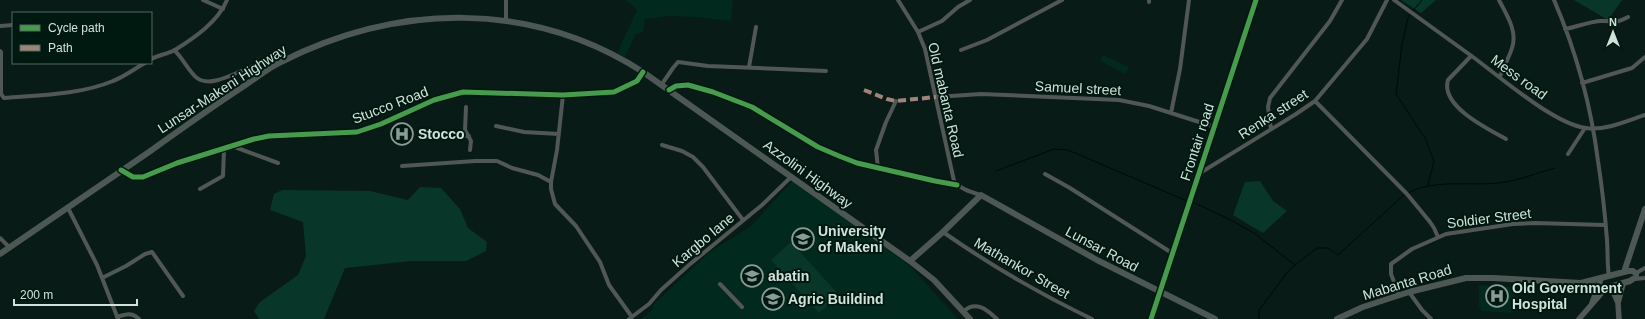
<svg xmlns="http://www.w3.org/2000/svg" width="1645" height="319" viewBox="0 0 1645 319" font-family="Helvetica,sans-serif">
	<rect width="100%" height="100%" fill="#091b16"/>
	<path fill="#01291d" d="M626,0h107l-2,21 -34,-4 -28,-1 -24,3 -2,13 -7,2 -11,23 -8,-4 20,-43z
		M1103,55l26,12 -3,7 -26,-13z
		M796,177l115,90 47,52h-316l10,-9 2,-6 57,-53 39,-24z
		M1479,285l36,2 -2,26 -32,-2v-3l-2,-2z"/>
	<path fill="#083729" d="M1401,0h35l-15,13z
		M1574,0h48l-14,20z
		M1260,181l13,20 14,10 -24,22 -30,-18 12,-33z
		M420,187l21,1 19,21 8,19 19,14 -1,9 -20,10h-54l-67,7 -21,51h-65l-5,-8 6,-9 38,-27 8,-19 -3,-34 -33,-12 4,-16 8,-4 88,1 38,9z
		M791,242l48,53 -20,18 -48,-53z"/>
	<g fill="none" stroke-linecap="round" stroke-linejoin="round">
		<path stroke="#010906" stroke-width="1" d="M1412,12l10,-12
			M1410,15l-2,3 -6,26 -6,50 29,44 9,23 -6,24
			M996,171l58,-22 14,1 119,51
			M1408,193c25,-14 62,-7 91,-10 18,-2 38,-10 56,-15
			M1192,202l33,15 29,16 41,32
			M1259,319v-9l30,-40 28,-22h11l10,7 67,-61"/>
		<path stroke="#515755" stroke-width="4" d="M203,0l20,9
			M898,0l20,32 7,17 29,132c6,8 17,11 27,14
			M1394,0c26,19 53,38 79,57 27,20 81,67 113,71 19,3 41,-7 59,-13
			M1499,0c7,14 19,31 13,48 -3,10 -9,19 -12,29
			M1554,0c22,51 37,106 44,161 4,26 7,53 9,79 1,12 0,24 2,36
			M1149,2v-2
			M506,21v-21
			M0,26l13,-1
			M1565,29c12,-2 23,-7 35,-8 14,-1 13,4 28,-4
			M918,32l24,-11 16,-14 12,-7
			M174,50c9,8 15,22 23,28 20,15 63,-25 82,-15
			M961,50l26,-10 75,-40
			M0,51l1,1v42l3,4c36,-3 75,-3 109,-17 11,-4 21,-12 32,-18
			M1471,56l-23,24c-8,26 40,49 58,59
			M151,59c8,-4 16,-5 24,-9 19,-12 43,-28 52,-50
			M749,67l7,-40
			M1582,83l50,-15 13,-11
			M662,84l11,-16 5,-6 30,4 118,5
			M669,90l7,-4 12,-1 25,7 39,15 66,40 21,9 18,7 78,18 22,4
			M563,95l-6,55 -6,32v7l4,15 21,22 24,36 9,23 23,32
			M936,97l45,-3 138,6 30,6 66,21
			M1315,101l92,93 23,28 4,6 4,9
			M466,107l-1,23 6,11 -1,9
			M1171,113l9,-44 9,-69
			M496,126l28,6 35,2
			M1271,129l-3,-22 2,-9 60,-77 12,-21
			M443,136h26
			M662,145l20,6 11,6 10,10 40,53
			M232,146l46,17
			M1568,154l17,-26
			M402,166l73,-5h22l15,7 26,7 13,7
			M878,168l-2,-18 10,-28 10,-21
			M121,170l12,7h10l34,-14 77,-24 15,-3 88,-4 24,-8 53,-24 29,-8 100,3 51,-3 23,-11 6,-9
			M1200,173l96,-59 19,-13 52,-62 20,-39
			M1045,174l25,14 102,65
			M200,189l23,-13 1,-27
			M68,208l29,57 21,54
			M943,232c47,33 97,62 149,87
			M0,238l10,10
			M1636,273l9,-5
			M102,278l24,-12 19,-12 7,-2 31,44
			M1635,279l10,-1
			M720,284l22,23
			M1409,292l13,18 9,9
			M1399,295l-8,-21v-10l21,-15 34,-15 67,-10 22,-1 70,2
			M964,311c12,-11 23,-1 33,8
			M117,317c9,-3 15,-5 22,2
			M629,319l20,-15 12,-14 28,-25 73,-60 29,-28
			M1151,319l105,-319"/>
		<path stroke="#515a57" stroke-width="5.5" d="M1611,287l7,16 1,16
			M1592,303l9,-24
			M1618,303l5,-19
			M1579,319l27,-31"/>
		<path stroke="#4d5855" stroke-width="6" d="M0,254c50,-34 100,-68 149,-102 32,-23 63,-45 95,-66 12,-8 24,-18 37,-24 117,-59 250,-62 362,10l267,189 24,19 36,39
			M910,261l33,-29 38,-37 116,65 118,59
			M1624,272l21,-63
			M1337,319l26,-12 46,-15 57,-14h27l88,5 25,5 24,-7 6,-4v-3l-3,-3h-5l-47,12"/>
		<path stroke="#a18479" stroke-width="4" stroke-dasharray="8 4" stroke-linecap="butt" d="M864,90l23,9 9,2 40,-4"/>
		<g stroke="#001910" stroke-width="8">
			<path id="cycleway" d="M669,90l7,-4 12,-1 25,7 39,15 66,40 21,9 18,7 78,18 22,4
				M121,170l12,7h10l34,-14 77,-24 15,-3 88,-4 24,-8 53,-24 29,-8 100,3 51,-3 23,-11 6,-9
				M1151,319l105,-319"/>
		</g>
		<use href="#cycleway" stroke="#469c4c" stroke-width="5"/>
	</g>
	<defs>
		<g id="hospital-ring" transform="scale(1.15)"><circle r="9.5" fill="#001910" stroke="#8a9c95" stroke-width="1.5"/><path d="M-5-5h3v3.5h4V-5h3V5h-3V1.5h-4V5h-3Z" fill="#8a9c95"/></g>
		<g id="university-ring" transform="scale(1.15)"><circle r="9.5" fill="#001910" stroke="#8a9c95" stroke-width="1.5"/><path d="M0-5L7-2L0 1L-7-2ZM-4 1L0 2.5L4 1V4Q0 6-4 4Z" fill="#8a9c95"/></g>
	</defs>
	<g fill-rule="evenodd">
		<use href="#hospital-ring" x="402" y="134"/>
		<use href="#university-ring" x="803" y="239"/>
		<use href="#university-ring" x="752" y="276"/>
		<use href="#hospital-ring" x="1497" y="296"/>
		<use href="#university-ring" x="773" y="299"/>
	</g>
	<g text-anchor="middle" dominant-baseline="central" stroke-width="4" stroke-linejoin="round" paint-order="stroke">
		<g font-size="14" fill="#d0e2da" stroke="#001910">
			<text transform="translate(1519 77) rotate(36)">Mess road</text>
			<text transform="translate(1078 88) rotate(3)">Samuel street</text>
			<text transform="translate(222 89) rotate(-33)">Lunsar-Makeni Highway</text>
			<text transform="translate(946 100) rotate(77)">Old mabanta Road</text>
			<text transform="translate(390 105) rotate(-21)">Stucco Road</text>
			<text transform="translate(1273 114) rotate(-33)">Renka street</text>
			<text transform="translate(1197 142) rotate(-72)">Frontair road</text>
			<text transform="translate(808 174) rotate(36)">Azzolini Highway</text>
			<text transform="translate(1489 218) rotate(-7)">Soldier Street</text>
			<text transform="translate(703 240) rotate(-40)">Kargbo lane</text>
			<text transform="translate(1102 249) rotate(28)">Lunsar Road</text>
			<text transform="translate(1022 268) rotate(30)">Mathankor Street</text>
			<text transform="translate(1407 282) rotate(-17)">Mabanta Road</text>
		</g>
		<g font-size="14" font-weight="bold" fill="#d0e2da" stroke="#001910" text-anchor="start">
			<text x="418" y="134">Stocco</text>
			<text x="818" y="231">University<tspan x="818" dy="16">of Makeni</tspan></text>
			<text x="768" y="276">abatin</text>
			<text x="1512" y="288">Old Government<tspan x="1512" dy="16">Hospital</tspan></text>
			<text x="788" y="299">Agric Buildind</text>
		</g>
	</g>
	<rect x="12" y="12" width="140" height="52" fill="#001910" stroke="#536961"/>
	<rect x="20" y="25" width="20" height="6" fill="#469c4c" stroke="#536961"/>
	<text x="48" y="32" font-size="12" fill="#d0e2da">Cycle path</text>
	<rect x="20" y="45" width="20" height="6" fill="#a18479" stroke="#536961"/>
	<text x="48" y="52" font-size="12" fill="#d0e2da">Path</text>
	<g transform="translate(1613 32)" stroke="#001910" stroke-width="3" paint-order="stroke">
	<path d="M0-3L7 15L0 10L-7 15Z" fill="#d0e2da"/>
	<text y="-6" font-size="11" font-weight="bold" text-anchor="middle" fill="#d0e2da">N</text>
	</g>
	<path d="M14 299v6h123v-6" fill="none" stroke="#d0e2da" stroke-width="2"/>
	<text x="20" y="299" font-size="12" fill="#d0e2da" stroke="#001910" stroke-width="3" paint-order="stroke">200 m</text>
</svg>
